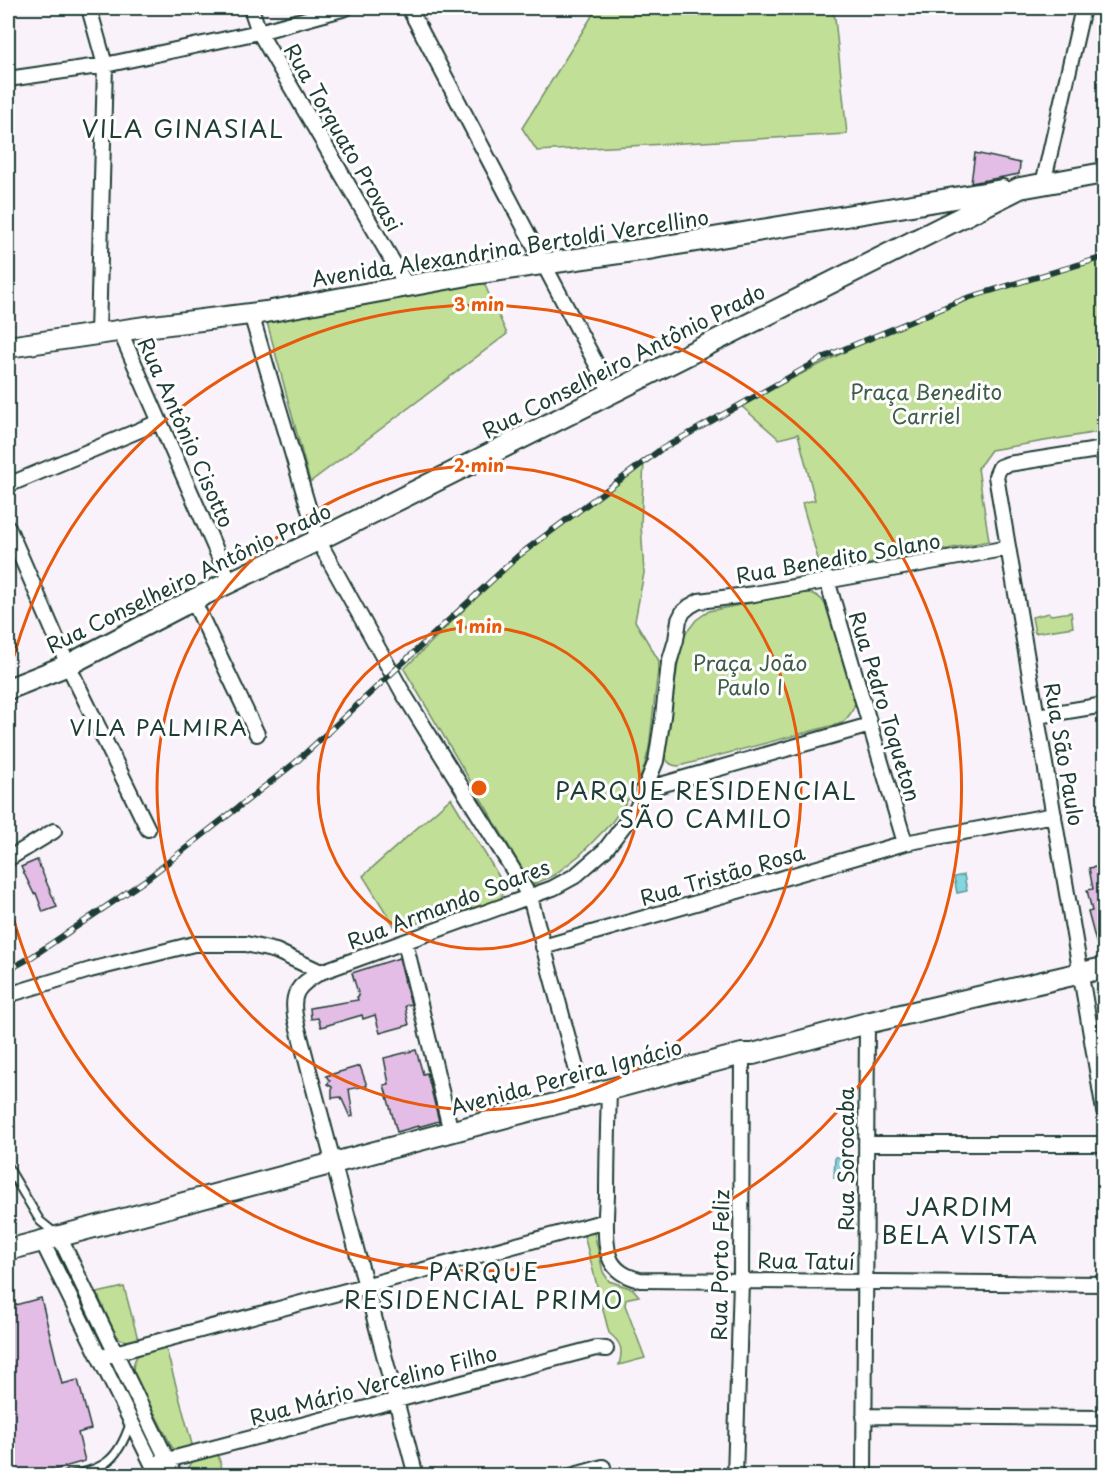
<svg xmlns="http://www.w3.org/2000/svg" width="1112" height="1483" viewBox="0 0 1112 1483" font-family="'Playpen Sans',sans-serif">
	<rect width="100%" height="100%" fill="#faf2fa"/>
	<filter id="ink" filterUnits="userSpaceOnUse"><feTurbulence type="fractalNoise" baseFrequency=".0167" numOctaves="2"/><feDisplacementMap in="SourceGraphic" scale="12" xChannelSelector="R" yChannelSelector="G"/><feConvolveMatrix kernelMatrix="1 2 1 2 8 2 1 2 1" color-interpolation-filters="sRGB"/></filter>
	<g filter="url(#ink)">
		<path fill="#c1df97" stroke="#708e66" stroke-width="1.5" d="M597,8h234l4,10 12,116 -310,17 -15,-23z
			M1104,259v172l-113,19 -13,18 11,73 -167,32 -20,-70 13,-3 -17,-66 -19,5 -39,-34 144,-73 122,-46z
			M483,281l24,53 -197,148 -43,-160z
			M644,461l-3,63 3,49 -9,48 24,40 -10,87 -4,16 -8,23 -25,35 -32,33 -26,20 -22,10 -128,-216 112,-111z
			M802,593c13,-1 21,4 25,16l28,94c-2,9 -6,14 -13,20l-163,43c-9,0 -15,-6 -14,-15l15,-102 6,-16 10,-13 13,-9z
			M1071,612l2,15 -38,6 -3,-16 17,-4 2,2z
			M451,798l52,85c1,9 1,13 -6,18l-101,28 -33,-53z
			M594,1232l9,40 6,9 24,8 6,7 -10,2 -3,2 -1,5 20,53 -26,7c4,-15 3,-22 -10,-32l-25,-98z
			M124,1287l14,52c-6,2 -13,3 -19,-1 -6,-6 -17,-35 -22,-45z
			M165,1345l28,103 -16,3 -5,-4 -39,-76c0,-22 15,-22 32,-26z
			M217,1452l7,23 -37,1c0,-18 16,-20 30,-24z"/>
		<path fill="#84d5dd" stroke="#5c9899" stroke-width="1.5" d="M964,875l3,16 -10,2 -3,-16z
			M835,1157h10v21h-11z"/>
		<path fill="#e4bde6" stroke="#1f3d34" stroke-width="1.5" d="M975,153l45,10 -1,11 -48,9z
			M37,860l20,47 -14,5 -7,-19 -2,1 -13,-27z
			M1104,866v90l-4,1 -12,-45 4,-1 -5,-21 6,-1 -4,-21z
			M399,958l6,23h-1l7,23 -6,2 4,19 -29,8 -5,-18 -12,4 -1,-4 -41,12 -3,-9 -7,1 -1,-11 48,-8 -1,-3 2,-1 -7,-23z
			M416,1050l7,24 4,-1 12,48 -21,6v-1l-21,6 -13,-47 5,-1 -5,-26z
			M360,1066l7,20 -18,3 4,27 -3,1 -9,-20 -9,1v-11l-5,-3 3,-3 -4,-5z
			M41,1298l21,86 16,-4 13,49 -13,4 7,28 -52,15h-24l-1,-6v-163z"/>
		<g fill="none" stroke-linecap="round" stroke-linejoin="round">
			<g stroke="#1f3d34" stroke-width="11">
				<path id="lane" d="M8,1167l32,54 16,13
					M66,1476c38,-6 52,-16 64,-52"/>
			</g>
			<g stroke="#1f3d34" stroke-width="18">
				<path id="street" d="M89,8l16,57 -7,269
					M251,8l8,24 148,254
					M409,8l202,384
					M8,79l97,-14 154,-33 87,-24
					M1043,184l40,-176
					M251,314l67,226 85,153 127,204 54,200
					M120,331l110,251
					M1104,449l-96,15 -8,3 -4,9 108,635
					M8,485l151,-63
					M8,527l60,138 80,164
					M827,580l78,263
					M193,600l64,134
					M1037,716l67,-11
					M643,790l227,-65
					M8,859l46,-28
					M405,942l46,190
					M543,947l362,-104 149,-28
					M8,995l82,-25 104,-26h52l30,7 45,21
					M609,1090c-1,35 -2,71 -2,106 -1,17 -3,44 2,60 5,15 17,21 31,24l464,4
					M866,1144h238
					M59,1236l116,240
					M42,1241l116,235
					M100,1357l506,-136
					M864,1416l240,2
					M152,1464l444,-116 10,1
					M416,1476l-120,-455c-6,-27 1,-36 25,-49l232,-84 22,-12 30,-26 32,-42 19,-47 7,-45 6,-53 7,-23 3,-20 4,-8 7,-6 9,-5 55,-7 254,-46
					M571,1476l32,-9
					M735,1476l6,-195 1,-227
					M864,1476l3,-453"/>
			</g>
			<g stroke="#1f3d34" stroke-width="24">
				<path id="secondary" d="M8,347l137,-20 121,-15 213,-39 175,-25 348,-58
					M8,689l60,-24 125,-65 125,-60 702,-352 84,-15
					M8,1250l734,-196h11l114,-31 214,-50 23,-5"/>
			</g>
			<use href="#lane" stroke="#fff" stroke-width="7"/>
			<use href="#street" stroke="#fff" stroke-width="14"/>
			<use href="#secondary" stroke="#fff" stroke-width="20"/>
			<g stroke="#1f3d34" stroke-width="6">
				<path id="rail" d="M8,970l22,-12 114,-77 152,-119 222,-206 142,-106 165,-93 142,-59 137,-41"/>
			</g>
			<use href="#rail" stroke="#fff" stroke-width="4" stroke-dasharray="11" stroke-linecap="butt"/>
		</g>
	</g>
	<g fill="none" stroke="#e8590c" stroke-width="3">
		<circle cx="479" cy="788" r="161"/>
		<circle cx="479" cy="788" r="322"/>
		<path d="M8 679A483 483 0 1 1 8 897"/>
	</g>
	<g text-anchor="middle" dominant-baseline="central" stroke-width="6" stroke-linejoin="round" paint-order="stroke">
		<g font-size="21" fill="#1f3d34" stroke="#fff">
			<text transform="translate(344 137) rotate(60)">Rua Torquato Provasi</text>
			<text transform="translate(510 247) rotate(-9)">Avenida Alexandrina Bertoldi Vercellino</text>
			<text transform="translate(623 360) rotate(-27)">Rua Conselheiro Antônio Prado</text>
			<text transform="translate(187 432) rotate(66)">Rua Antônio Cisotto</text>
			<text transform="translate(838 557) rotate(-10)">Rua Benedito Solano</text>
			<text transform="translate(188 577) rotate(-26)">Rua Conselheiro Antônio Prado</text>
			<text transform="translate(886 706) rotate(73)">Rua Pedro Toqueton</text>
			<text transform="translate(1065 754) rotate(80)">Rua São Paulo</text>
			<text transform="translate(722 874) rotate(-16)">Rua Tristão Rosa</text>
			<text transform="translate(448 903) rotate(-21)">Rua Armando Soares</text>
			<text transform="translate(566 1076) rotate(-15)">Avenida Pereira Ignácio</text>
			<text transform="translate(845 1159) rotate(-90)">Rua Sorocaba</text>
			<text transform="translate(806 1260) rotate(1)">Rua Tatuí</text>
			<text transform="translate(719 1265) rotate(-89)">Rua Porto Feliz</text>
			<text transform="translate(373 1384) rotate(-15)">Rua Mário Vercelino Filho</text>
		</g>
		<g font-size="21" fill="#3f5d48" stroke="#fff">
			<text x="926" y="391">Praça Benedito<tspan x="926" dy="24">Carriel</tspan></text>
			<text x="750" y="662">Praça João<tspan x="750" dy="24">Paulo I</tspan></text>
		</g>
		<g font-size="22" letter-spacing="1.5" fill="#1f3d34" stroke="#fff">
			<text x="159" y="726">VILA PALMIRA</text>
		</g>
		<g font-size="24" letter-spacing="1.5" fill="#1f3d34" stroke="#fff">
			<text x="183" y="128">VILA GINASIAL</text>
			<text x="706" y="790">PARQUE RESIDENCIAL<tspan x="706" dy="28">SÃO CAMILO</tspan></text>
			<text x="960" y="1206">JARDIM<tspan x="960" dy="28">BELA VISTA</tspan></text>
			<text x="484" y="1271">PARQUE<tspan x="484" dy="28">RESIDENCIAL PRIMO</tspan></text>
		</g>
	</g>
	<circle cx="479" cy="788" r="9" fill="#e8590c" stroke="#fff" stroke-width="3"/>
	<g font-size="18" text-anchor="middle" font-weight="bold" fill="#e8590c" stroke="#fff" stroke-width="6" stroke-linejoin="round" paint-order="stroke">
		<text x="479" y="311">3 min</text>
		<text x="479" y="472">2 min</text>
		<text x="479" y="633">1 min</text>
	</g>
	<rect width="1112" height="1483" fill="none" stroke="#fff" stroke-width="30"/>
	<rect x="15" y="15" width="1082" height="1453" fill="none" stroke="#1f3d34" stroke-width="2" filter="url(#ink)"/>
</svg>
